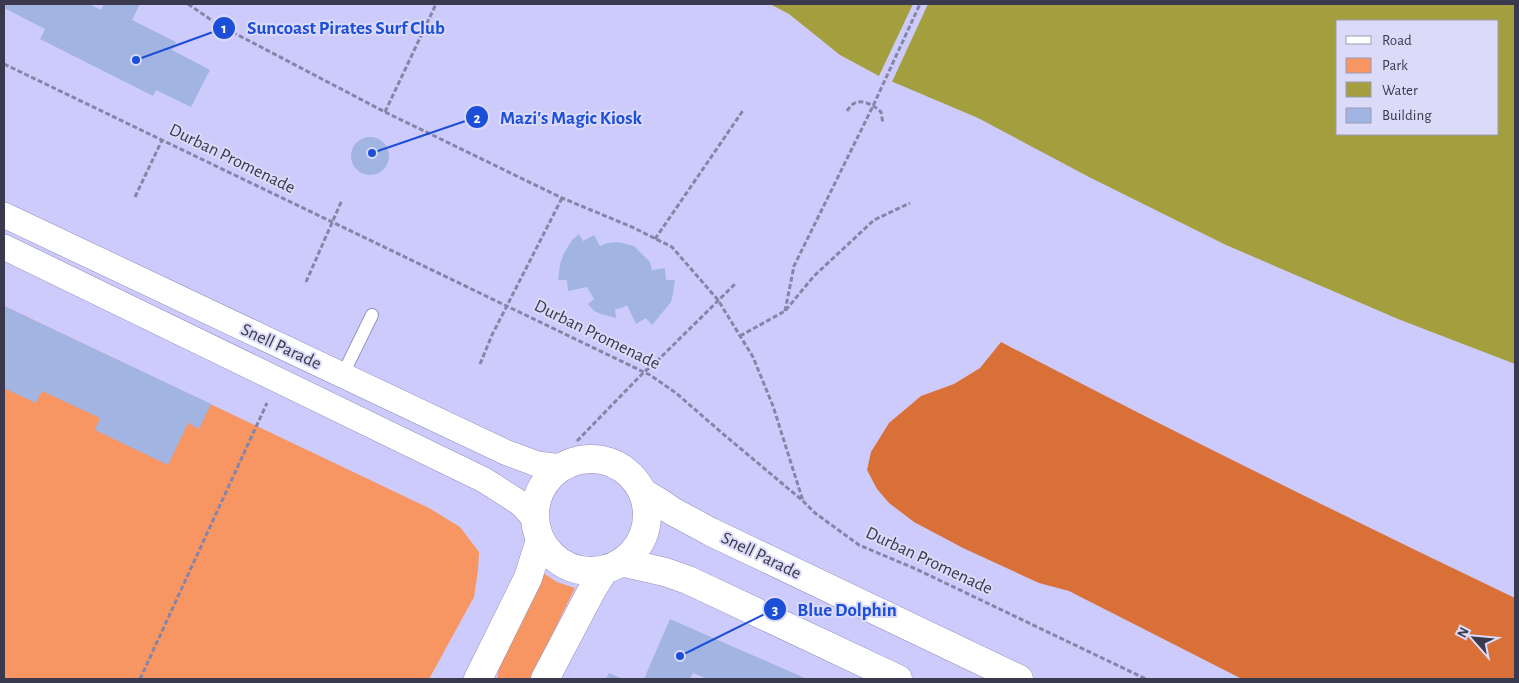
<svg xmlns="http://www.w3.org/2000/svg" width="1519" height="683" viewBox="0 0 1519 683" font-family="'Alegreya Sans',sans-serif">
	<rect width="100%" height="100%" fill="#cdcbfc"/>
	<path fill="#f79563" d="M4,306l425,202 31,19 19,25 -1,18 -4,27 -45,82h-425z
		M543,573l14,9 18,6 -45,91h-33l4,-22z"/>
	<path fill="#d97037" d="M1001,342c170,89 341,173 514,256v81h-273l-173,-88 -30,-8 -76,-35 -49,-26 -25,-19 -12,-14 -10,-19 4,-18 18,-29 32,-27 33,-12 26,-16z"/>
	<path fill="#a49f3e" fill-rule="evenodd" d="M770,4h745v360l-117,-45 -172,-74 -137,-68 -111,-59 -99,-42 -39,-21 -51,-41zM1338,21h160v113h-160z"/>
	<path fill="#cdcbfc" d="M913,4h15l-37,80 -13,-6z"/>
	<path fill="#a2b5e2" d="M4,4h85l12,6 3,-6h36l-8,16 44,22 -4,8 38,20 -19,37 -35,-17 -3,6 -113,-57 5,-10 -41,-21z
		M351 156a19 19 0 1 1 38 0a19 19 0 1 1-38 0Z
		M579,234l4,7 11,-6 6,11 7,-3 11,-1 16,4 16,16 2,8 13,-2 1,12h9l-2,13 -2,9 -19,23 -6,-7 -10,6 -9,-19 -5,3 -7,1 1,9 -15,-4 -7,-3 -6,-7 6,-5 -7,-12 -19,4 -1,-11h-9l2,-16 4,-11 8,-13z
		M4,306l207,98 -12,25 -11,-6 -20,42 -73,-35 5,-12 -58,-27 -6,12 -32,-15z
		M670,619l73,32 64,28h-99l-15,-6 -3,6h-46z
		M609,673l14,6h-17z"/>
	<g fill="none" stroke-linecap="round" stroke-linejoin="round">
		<g stroke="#918fbd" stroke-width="14">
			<path id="lane" d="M342,376l30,-61"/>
		</g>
		<g stroke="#918fbd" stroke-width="26">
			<path id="street" d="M4,215l501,237 32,12 25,3
				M4,247l480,233 36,23 15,16"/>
		</g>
		<g stroke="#918fbd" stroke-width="29">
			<path id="secondary" d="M535 515a56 56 0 1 1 112 0a56 56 0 1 1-112 0Z
				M642,492l17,10 13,9 39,21 308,147
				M621,562l44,10 23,8 210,99
				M478,679l50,-101 12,-38
				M545,679l48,-91 12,-19"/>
		</g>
		<path stroke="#8685a8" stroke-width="3" stroke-dasharray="5 2.5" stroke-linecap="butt" d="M188,4l29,20 168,88 177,86 70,29 40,20 46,53 35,57 20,49 30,95
			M4,64l646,311 26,18 46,40 81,68 12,12 44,32 57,24 230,110
			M847,111c2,-3 4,-5 6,-7 9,-6 22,2 28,8l2,12
			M385,112l51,-108
			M135,197l27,-57
			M655,239l89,-130
			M306,282l36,-82
			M785,311l9,-45 79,-160 47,-102
			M740,336l45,-25 29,-35 60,-56 36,-17
			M480,364l12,-29 70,-137
			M577,441l67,-69 11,-9 81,-80
			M140,679l127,-276"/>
		<use href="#lane" stroke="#fff" stroke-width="12"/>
		<use href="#street" stroke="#fff" stroke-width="25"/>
		<use href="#secondary" stroke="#fff" stroke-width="28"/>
	</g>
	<g text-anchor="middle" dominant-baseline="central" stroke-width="4" stroke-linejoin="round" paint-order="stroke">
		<g font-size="18" fill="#3a394d" stroke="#dbdaf8">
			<text transform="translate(232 159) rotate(26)">Durban Promenade</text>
			<text transform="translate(597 335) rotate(26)">Durban Promenade</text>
			<text transform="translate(281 347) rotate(25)">Snell Parade</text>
			<text transform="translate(761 556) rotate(26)">Snell Parade</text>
			<text transform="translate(929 561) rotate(25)">Durban Promenade</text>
		</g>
	</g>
	<path fill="none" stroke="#1d4ed8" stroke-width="2" d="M136 60L224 28M372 153L477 117M680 656L775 609"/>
	<g fill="#1d4ed8" stroke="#dbdaf8" stroke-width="2">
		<circle cx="136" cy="60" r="5"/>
		<circle cx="372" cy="153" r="5"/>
		<circle cx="680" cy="656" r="5"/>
		<circle cx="224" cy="28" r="12"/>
		<circle cx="477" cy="117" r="12"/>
		<circle cx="775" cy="609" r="12"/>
	</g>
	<g font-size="15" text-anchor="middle" font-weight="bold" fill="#fff">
		<text x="224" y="33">1</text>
		<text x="477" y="123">2</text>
		<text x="775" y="615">3</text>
	</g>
	<g font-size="19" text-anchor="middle" font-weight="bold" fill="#1d4ed8" stroke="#dbdaf8" stroke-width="4" stroke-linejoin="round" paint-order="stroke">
		<text x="346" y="34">Suncoast Pirates Surf Club</text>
		<text x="571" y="124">Mazi's Magic Kiosk</text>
		<text x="847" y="616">Blue Dolphin</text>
	</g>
	<rect width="1519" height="683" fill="none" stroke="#3a394d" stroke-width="10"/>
	<rect x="1336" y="20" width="162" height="115" fill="#dbdaf8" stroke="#9b9ab4"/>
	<rect x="1346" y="36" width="25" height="8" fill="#ffffff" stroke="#9b9ab4"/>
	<text x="1382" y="45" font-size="15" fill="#3a394d">Road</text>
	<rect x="1346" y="58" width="25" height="15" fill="#f79563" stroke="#9b9ab4"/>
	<text x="1382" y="70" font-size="15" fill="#3a394d">Park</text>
	<rect x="1346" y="82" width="25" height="15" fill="#a49f3e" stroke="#9b9ab4"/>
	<text x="1382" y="95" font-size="15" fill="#3a394d">Water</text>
	<rect x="1346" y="108" width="25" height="15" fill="#a2b5e2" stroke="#9b9ab4"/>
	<text x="1382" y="120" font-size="15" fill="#3a394d">Building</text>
	<g transform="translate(1474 638) rotate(297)" stroke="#dbdaf8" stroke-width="4" paint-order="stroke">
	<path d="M0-4L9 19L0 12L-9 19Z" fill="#3a394d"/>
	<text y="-8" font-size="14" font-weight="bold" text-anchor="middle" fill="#3a394d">N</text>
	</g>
</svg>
